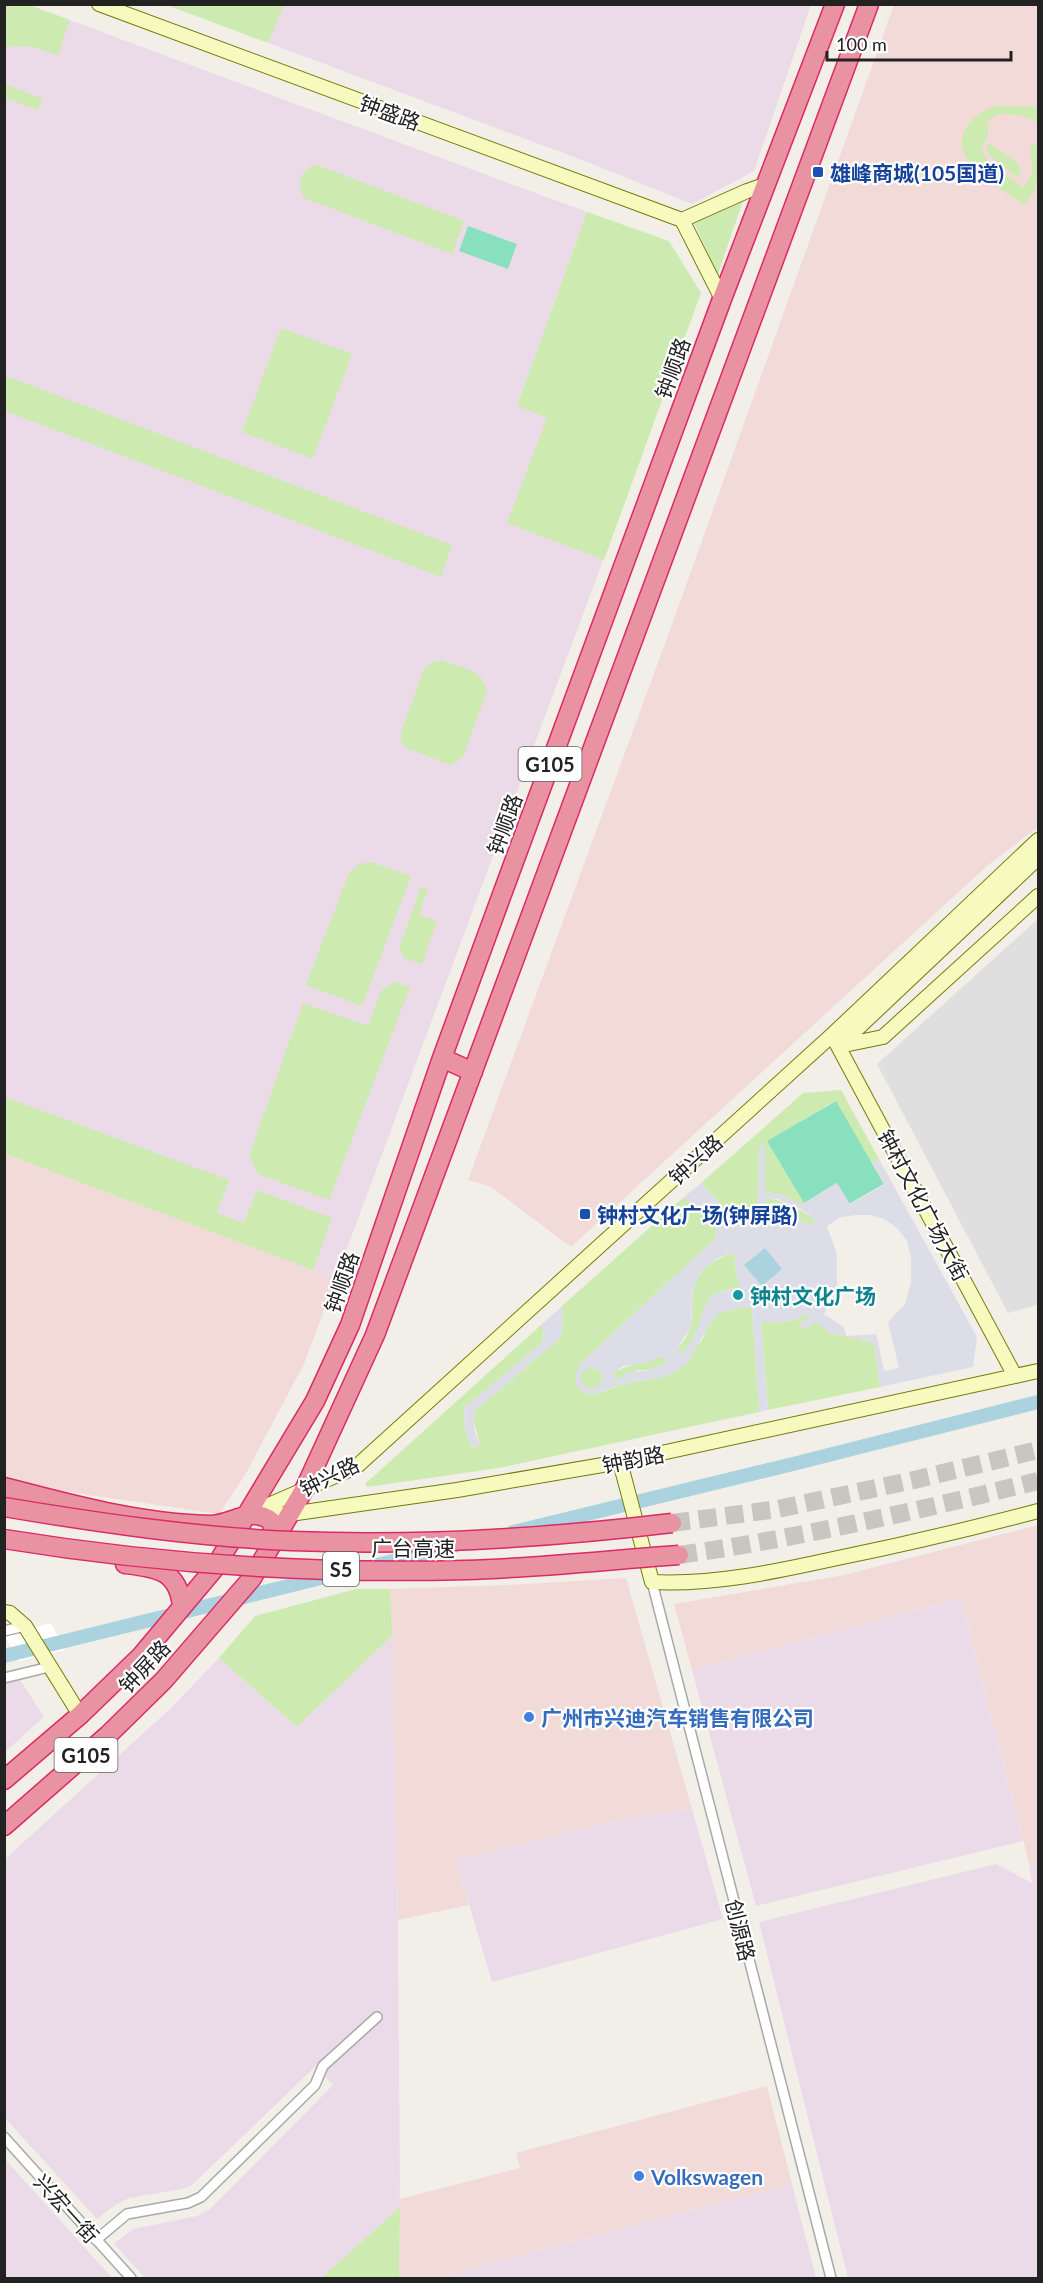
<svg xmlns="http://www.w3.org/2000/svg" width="1043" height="2283" viewBox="0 0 1043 2283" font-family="Lato,'Noto Sans SC',sans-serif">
	<rect width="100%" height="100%" fill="#f2efe9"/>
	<path fill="#e0dfdf" d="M1038,919v386l-30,8 -131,-249z"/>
	<path fill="#f2dad9" d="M894,5h144v822l-51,39 -416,381 -80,-60 -23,-7 203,-553z
		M4,1154l332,124 -32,86 -59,111 -26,39 -171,-25 -43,-14z
		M1038,1525v336l-9,2 -68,-265 -269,72 -18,-66 170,-29z
		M626,1578l66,231 -65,9 -171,42 13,45 -71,15 -8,-331 116,-4z
		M767,2086l25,98 -357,94h-36l1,-79 120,-31 -4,-15z"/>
	<path fill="#ebdbe8" d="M4,5h25l558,207 -70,194 126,47 -307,825 -331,-124z
		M167,5h644l-57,166 -62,33 -105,-42z
		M961,1598l62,243 -267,65 -64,-236z
		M392,1636l6,284 2,287 -79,71h-176l-31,-34 19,-15 64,-13 13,-7 123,-124 -17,-19 -124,119 -10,4 -53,9 -14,7 -18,14 -92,-101v-259l166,-151 48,-50 78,69z
		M19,1678l25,39 -39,35v-70z
		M692,1809l31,110 -231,63 -36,-122 171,-42z
		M1038,1861v417h-190l-89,-356 237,-58 36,19 -3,-20z
		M4,2159h1l107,119h-107z
		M792,2184l24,94h-381z"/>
	<path fill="#cdebb0" d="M5,4l24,1 41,15 -12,35 -26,-8 -27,-1z
		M167,5h117l-16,38z
		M5,84l38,15 -5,11 -33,-12z
		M995,106l43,1v15l-20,-7 -20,-1 -10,7v15l-7,13 6,11 37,28 9,-16 -3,-25 2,-3 5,2c5,21 2,43 -13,59 -17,-13 -39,-25 -53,-41 -22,-26 -1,-49 24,-58z
		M989,143l29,20 3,6 -3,9 -30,-24 -2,-5z
		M317,165l147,56 -12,33 -148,-56c-8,-14 -4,-30 13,-33z
		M743,201l-25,73 -24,-51z
		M587,212l82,29 32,52 -97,267 -97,-37 40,-105 -30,-12z
		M281,328l71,26 -39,105 -71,-27z
		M4,375l448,170 -11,32 -436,-166z
		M441,660c18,7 41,9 46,31l-24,66 -12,8 -45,-17 -5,-7v-8l23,-65 8,-6z
		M372,862l39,14 -49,130 -56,-21 43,-112 10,-9z
		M421,887l7,2 -9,26 18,6 -15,43 -18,-6 -5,-10z
		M395,982l15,5 -81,213 -71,-26 -9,-18 54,-153 65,23 13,-35z
		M841,1090l38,69 -7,4 -37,-62 -67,40 36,62 -2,1 -24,-10 -13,-2 -1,-47h-5l-1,69 -22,3 -5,-2 -30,-32 102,-90z
		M5,1097l224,83 -12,33 27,10 13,-33 75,28 -19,52 -308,-116z
		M684,1197l33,32 -2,10 -135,125 1,27 22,1 18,-8 44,-7 37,-37 5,-12 11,-14 20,-6 14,-1 7,105 -260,56 -132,19 -2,-3 176,-159 3,6 -2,12 -78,65 1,21 7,19 8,-3 -7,-26 2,-8 85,-73 3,-9 -1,-23z
		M765,1198c20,2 34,10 50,22l-3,6 -19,-9 -29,-4z
		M731,1253l4,3 1,18 5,12c-35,8 -33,12 -43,44 -4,9 -10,16 -16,24l-5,-5c3,-5 9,-10 11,-16 6,-13 3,-28 5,-42 2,-20 21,-31 38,-38z
		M809,1314l22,19 40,9 4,5 5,40 -112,23 -7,-88h25z
		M663,1356l3,7 -17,7h-12l-20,11 -5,-7c16,-11 34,-11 51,-18z
		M580 1378a11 11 0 1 1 22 0a11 11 0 1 1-22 0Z
		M356,1589h34l2,47 -95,91 -78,-69 36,-42z
		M400,2207l-1,71h-78z"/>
	<path fill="#88e0be" d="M468,226l49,18 -9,25 -49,-18z
		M836,1101l48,83 -35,20 -12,-21 -33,20 -37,-62z"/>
	<path fill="#dddde8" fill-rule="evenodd" d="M759,1145h6v47l13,2 24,10 35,-21 13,21 34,-19 -12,-22 7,-4 98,178 -4,30 -93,20 -5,-40 -4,-5 -41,-9 -14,-11 -12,8 -5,-6 11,-8 -1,-2 -23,8h-25l7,88 -9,2 -7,-104h-14l-20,6 -11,14 -20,36 -22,13 -44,7 -25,10h-9l-7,-3 -4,-7 -1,-9 5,-11 135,-125 2,-10 -33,-32 17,-14 30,32 5,2 22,-3zM765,1198l13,1 23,10 14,11 -3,6 -19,-9 -29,-4zM857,1215h13l14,4 12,8 11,14 4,16v26l-6,21 -17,18 11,46 -15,3 -9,-43 1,6 -30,2 -2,-9 -20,-13 13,-29v-31l-10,-28 14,-9zM730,1253l5,3 1,18 5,12 -25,7 -7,6 -6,12 -9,26 -12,17 -5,-6 14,-21 1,-35 8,-19 16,-14zM663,1356l3,7 -17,7 -23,3 -9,7 -5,-6 11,-8 25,-4zM589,1367l10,3 3,7 -1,6 -8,6 -7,-1 -6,-10 3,-7z
		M562,1306l1,23 -3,9 -85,73 -2,8 2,13 5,13 -8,3 -7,-19 -1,-21 78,-65 2,-12 -3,-6z"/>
	<path fill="#aad3df" d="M765,1248l17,21 -20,17 -18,-21z"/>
	<path fill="#fff" d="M51,1623l14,27 -46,11 -15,-26z"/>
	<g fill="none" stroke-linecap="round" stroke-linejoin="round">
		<path stroke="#aad3df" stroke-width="14" d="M513,1532l280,-68 245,-62
			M373,1566l81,-20
			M4,1656l333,-82"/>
		<path stroke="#c8c6c1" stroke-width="18" stroke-dasharray="18 9" stroke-linecap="butt" d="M672,1523l106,-14 136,-29 124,-30
			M679,1555c121,-17 241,-45 359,-74"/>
		<g stroke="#a9a9a9" stroke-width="12">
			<path id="street" d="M652,1582l179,696
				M4,1631l21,-5
				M4,1678l45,-11
				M4,2137l127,141
				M96,2240l31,-26 61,-11 13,-6 114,-112 8,-19 54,-49"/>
		</g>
		<g stroke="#707d05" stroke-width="16">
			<path id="secondary" d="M99,4l583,216
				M682,220l65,-29 20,-7
				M682,220l40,79
				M832,1035l183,341
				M839,1046l199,-188
				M839,1046l44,-9 155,-141
				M620,1462l32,120c61,3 122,-10 181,-23 69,-14 137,-30 205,-48
				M248,1514l108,-47 476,-432 206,-195
				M259,1514h31l167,-24 163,-28 418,-91
				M4,1612l6,1 15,13 55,89"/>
		</g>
		<g stroke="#dc2a67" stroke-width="21">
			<path id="highway" d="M442,1058l31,14
				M4,1487c68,18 136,36 205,38 21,1 42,-20 62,-4l5,17
				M125,1564c32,4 53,6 57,42
				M4,1780l76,-65 61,-59 73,-87 101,-168 35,-76 92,-267 59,-161 221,-598 113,-295
				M4,1826l104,-91 56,-55 88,-102 53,-90 70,-153 494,-1331"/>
		</g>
		<use href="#street" stroke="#fff" stroke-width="9"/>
		<use href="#secondary" stroke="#f7fabf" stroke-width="14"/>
		<use href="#highway" stroke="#e892a2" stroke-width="18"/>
		<g stroke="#dc2a67" stroke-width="21" stroke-linecap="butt">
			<path id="highway-bridge" d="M4,1507c96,16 192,30 288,34 127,5 255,-3 380,-18
				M4,1539c153,25 308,35 462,31 71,-2 142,-10 213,-15"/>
		</g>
		<use href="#highway-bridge" stroke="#e892a2" stroke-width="18"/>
	</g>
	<g fill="#1a4fb4" stroke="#fff" stroke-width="2">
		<rect x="812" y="166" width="12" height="12" rx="3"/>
		<rect x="579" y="1208" width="12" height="12" rx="3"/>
	</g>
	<circle fill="#0f9aa8" stroke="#fff" stroke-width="2" cx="738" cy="1295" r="6"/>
	<g fill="#3f7fe0" stroke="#fff" stroke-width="2">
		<circle cx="529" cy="1717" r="6"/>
		<circle cx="639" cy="2176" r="6"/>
	</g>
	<g text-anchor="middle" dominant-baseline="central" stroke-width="4.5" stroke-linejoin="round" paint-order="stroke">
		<g fill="#fff" stroke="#646464" stroke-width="1.5">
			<rect x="518.5" y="747" width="63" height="34" rx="4.5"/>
			<rect x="323" y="1552" width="36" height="34" rx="4.5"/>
			<rect x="54.5" y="1738" width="63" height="34" rx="4.5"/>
		</g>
		<g font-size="20" font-weight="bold" fill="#222">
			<text x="550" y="764">G105</text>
			<text x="341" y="1569">S5</text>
			<text x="86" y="1755">G105</text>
		</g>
		<g font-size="21" fill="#222" stroke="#fff">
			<text transform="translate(390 112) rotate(20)">钟盛路</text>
			<text transform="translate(672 368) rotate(-70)">钟顺路</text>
			<text transform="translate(504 824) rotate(-70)">钟顺路</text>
			<text transform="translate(695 1159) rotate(-42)">钟兴路</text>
			<text transform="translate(924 1205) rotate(62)">钟村文化广场大街</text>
			<text transform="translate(341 1282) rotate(-71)">钟顺路</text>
			<text transform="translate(633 1459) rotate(-11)">钟韵路</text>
			<text transform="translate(329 1476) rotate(-26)">钟兴路</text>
			<text x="413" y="1547">广台高速</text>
			<text transform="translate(144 1666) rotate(-47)">钟屏路</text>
			<text transform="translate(741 1930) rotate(76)">创源路</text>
			<text transform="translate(67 2208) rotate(48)">兴宏一街</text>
		</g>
		<g font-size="21" font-weight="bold" fill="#164399" stroke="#fff" text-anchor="start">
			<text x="830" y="172">雄峰商城(105国道)</text>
			<text x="597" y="1214">钟村文化广场(钟屏路)</text>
		</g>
		<g font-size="21" font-weight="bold" fill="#0d838f" stroke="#fff" text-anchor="start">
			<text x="750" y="1295">钟村文化广场</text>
		</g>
		<g font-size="21" font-weight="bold" fill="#366cbe" stroke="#fff" text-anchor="start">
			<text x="541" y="1717">广州市兴迪汽车销售有限公司</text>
			<text x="651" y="2176">Volkswagen</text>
		</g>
	</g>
	<rect width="1043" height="2283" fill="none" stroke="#222222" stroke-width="12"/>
	<path d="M827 51v9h184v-9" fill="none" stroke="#222222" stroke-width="3"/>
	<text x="836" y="51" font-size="18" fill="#222222" stroke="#ffffff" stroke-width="4.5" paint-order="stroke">100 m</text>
</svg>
